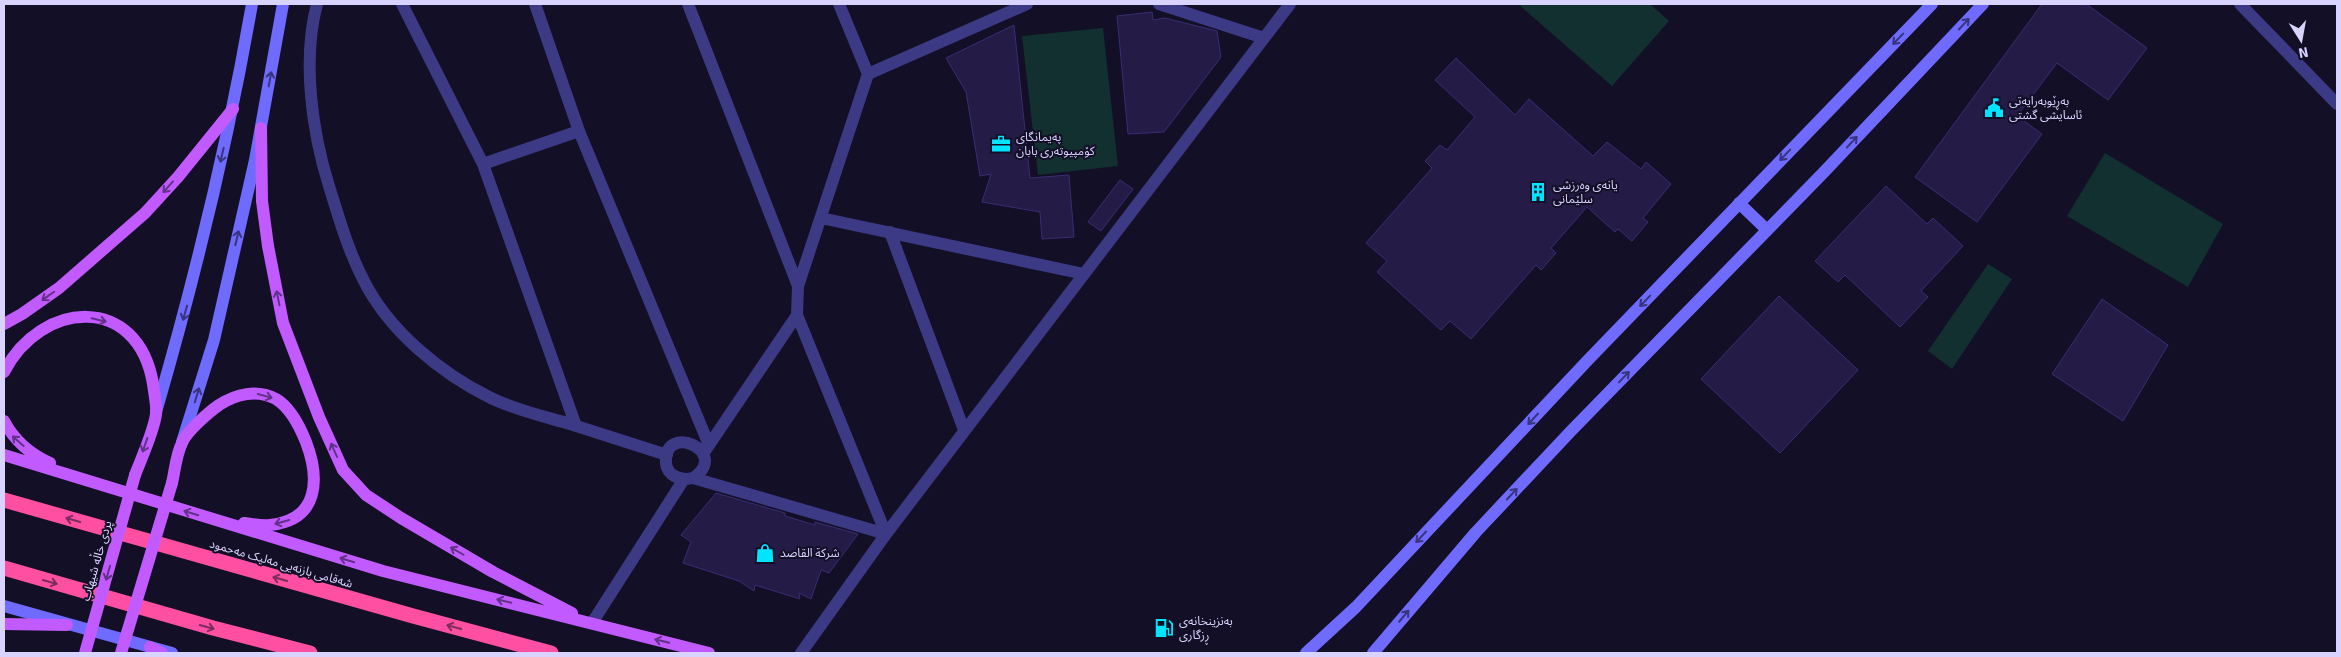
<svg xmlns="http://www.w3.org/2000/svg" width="2341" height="657" viewBox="0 0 2341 657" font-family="Signika,'Noto Sans Arabic',sans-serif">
	<rect width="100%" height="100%" fill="#130f26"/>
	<path fill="#12302f" d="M1518,4h132l19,17 -57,65z
		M1103,28l15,138 -80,9 -16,-139z
		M2105,153l118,71 -35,63 -121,-71z
		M1988,264l24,15 -60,90 -24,-18z"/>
	<path fill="#241b47" stroke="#3b2d73" d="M2042,4h44l61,44 -39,52 -51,-37 -40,53 25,18 -65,88 -62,-45z
		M1152,12l1,8 12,-2 52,13 4,26 -57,75 -36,2 -11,-118z
		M1014,25l16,153 39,-3 5,62 -32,2 -2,-27 -58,-10 9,-28 -11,2 -14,-84 -20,-34z
		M1456,58l59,57 14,-16 64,57 14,-14 34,27 5,-7 25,22 -28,34 5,4 -16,19 -14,-12 -3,3 -28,-25 -36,41 5,5 -15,17 -5,-5 -65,74 -21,-18 -9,9 -64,-58 10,-11 -21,-18 66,-75 -7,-7 15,-16 7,5 28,-33 -40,-37z
		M1120,180l13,9 -32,42 -13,-9z
		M1886,186l41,38 6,-6 30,28 -42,45 7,6 -28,30 -55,-52 -7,7 -23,-21z
		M1779,296l79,74 -78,83 -79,-74z
		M2102,299l66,46 -45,76 -71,-47z
		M716,493l69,20v3l30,9v-3l43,12 -29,39 -8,-3 -10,29 -12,-6 1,6 -45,-14 -1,6 -15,-10 -56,-18 8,-21 -10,-7z"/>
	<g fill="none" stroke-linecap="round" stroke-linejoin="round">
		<path stroke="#3d3a85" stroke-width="12" d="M317,4c-15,56 -5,128 12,182 10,32 19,64 34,93 25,51 77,94 128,119 25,12 52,18 79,26 32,10 65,21 97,31
			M402,4l81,160 93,262
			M535,4l44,127 130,314
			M688,4l110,282
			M1159,4l105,34
			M2240,4l97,100
			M868,74l159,-70
			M483,164l96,-33
			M821,218l263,56
			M890,232l74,198
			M797,315l89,219
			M703,454l94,-139 1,-29 70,-212 -29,-70
			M693,478c39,-26 -30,-57 -27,-15 1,13 15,18 27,15l193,56
			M592,623l92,-144
			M801,653l85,-119 404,-530"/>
		<path stroke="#6f6bff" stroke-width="12" d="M1739,203l28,27
			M156,412c39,-134 72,-270 96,-408
			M182,442l32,-102 41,-180 28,-156
			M4,606l168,47
			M1306,653l50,-46 232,-247 344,-356
			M1373,653l103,-121 95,-101 253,-259 159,-168"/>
		<path stroke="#c25bff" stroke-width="12" d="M261,128l1,73 6,45 15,77 36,94 24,53 23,25 35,23 92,54 79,41
			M4,324l18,-10 37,-26 86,-75 33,-36 55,-68
			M4,372c37,-72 134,-79 149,12 1,9 4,21 3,30 -2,17 -15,45 -21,61
			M4,421c10,19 26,33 46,42
			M4,455l379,116 326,82
			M172,483c3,-13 4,-28 10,-40 4,-11 27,-31 37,-38 17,-11 38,-16 57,-6 15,9 24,28 30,43 14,37 13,78 -36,83 -8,1 -18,-1 -26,-2
			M4,624l63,1
			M150,647l12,6"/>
		<path stroke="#ff4fa3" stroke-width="15" d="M4,500l409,116 138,37
			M4,568l209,60 97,25"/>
		<path stroke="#c25bff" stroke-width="12" d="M85,653l50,-178
			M121,653l51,-170"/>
	</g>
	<defs><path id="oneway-shaft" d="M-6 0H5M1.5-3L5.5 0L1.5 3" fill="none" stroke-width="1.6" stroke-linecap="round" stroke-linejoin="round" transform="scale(1.25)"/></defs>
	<g stroke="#38347d">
		<use href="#oneway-shaft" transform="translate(1964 24) rotate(-47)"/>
		<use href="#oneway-shaft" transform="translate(1898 39) rotate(134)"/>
		<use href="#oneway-shaft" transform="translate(270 79) rotate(-80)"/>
		<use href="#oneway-shaft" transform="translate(1852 142) rotate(-47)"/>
		<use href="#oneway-shaft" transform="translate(222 155) rotate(103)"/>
		<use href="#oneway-shaft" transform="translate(1785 155) rotate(134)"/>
		<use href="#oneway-shaft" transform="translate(237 238) rotate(-77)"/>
		<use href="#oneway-shaft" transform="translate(1645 301) rotate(134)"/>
		<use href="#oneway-shaft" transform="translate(185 313) rotate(106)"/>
		<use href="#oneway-shaft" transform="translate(1624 377) rotate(-46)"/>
		<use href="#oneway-shaft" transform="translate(197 395) rotate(-73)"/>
		<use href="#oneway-shaft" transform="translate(1533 419) rotate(133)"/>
		<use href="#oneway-shaft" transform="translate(1512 494) rotate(-47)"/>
		<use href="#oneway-shaft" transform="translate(1421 537) rotate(133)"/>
		<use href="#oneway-shaft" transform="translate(1404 616) rotate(-50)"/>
	</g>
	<g stroke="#623188">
		<use href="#oneway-shaft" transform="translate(168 187) rotate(132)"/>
		<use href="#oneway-shaft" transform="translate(48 296) rotate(145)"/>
		<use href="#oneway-shaft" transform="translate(278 298) rotate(-101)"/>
		<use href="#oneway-shaft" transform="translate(99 320) rotate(14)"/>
		<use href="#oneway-shaft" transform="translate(265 396) rotate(15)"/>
		<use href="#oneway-shaft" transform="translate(18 441) rotate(-139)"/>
		<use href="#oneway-shaft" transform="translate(145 445) rotate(109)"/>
		<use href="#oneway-shaft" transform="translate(334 450) rotate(-114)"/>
		<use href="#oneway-shaft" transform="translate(191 513) rotate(-163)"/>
		<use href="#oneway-shaft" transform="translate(282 522) rotate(164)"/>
		<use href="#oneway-shaft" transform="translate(457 551) rotate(-150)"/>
		<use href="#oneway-shaft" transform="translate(347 560) rotate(-163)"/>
		<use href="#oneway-shaft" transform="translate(108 573) rotate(106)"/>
		<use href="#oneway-shaft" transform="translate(504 601) rotate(-166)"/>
		<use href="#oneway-shaft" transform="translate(662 641) rotate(-166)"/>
	</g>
	<g stroke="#7d2c5e">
		<use href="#oneway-shaft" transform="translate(73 520) rotate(-164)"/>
		<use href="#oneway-shaft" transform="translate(280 579) rotate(-164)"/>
		<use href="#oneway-shaft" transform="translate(50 582) rotate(16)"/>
		<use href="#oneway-shaft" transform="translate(207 627) rotate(16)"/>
		<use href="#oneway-shaft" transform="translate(454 627) rotate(-165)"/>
	</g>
	<defs>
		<g id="civic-bare" transform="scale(1.5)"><path d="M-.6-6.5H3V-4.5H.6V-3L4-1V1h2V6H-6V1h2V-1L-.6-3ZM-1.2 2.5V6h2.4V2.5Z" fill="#00e5ff" stroke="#130f26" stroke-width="2.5" paint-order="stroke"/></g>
		<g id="office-bare" transform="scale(1.5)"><path d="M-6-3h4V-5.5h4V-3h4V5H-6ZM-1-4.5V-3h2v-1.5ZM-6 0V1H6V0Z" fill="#00e5ff" stroke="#130f26" stroke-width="2.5" paint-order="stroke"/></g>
		<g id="building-bare" transform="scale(1.5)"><path d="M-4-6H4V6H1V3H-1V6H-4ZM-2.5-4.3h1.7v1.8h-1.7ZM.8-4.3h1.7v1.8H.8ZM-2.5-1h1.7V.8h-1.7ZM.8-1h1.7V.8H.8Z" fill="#00e5ff" stroke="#130f26" stroke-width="2.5" paint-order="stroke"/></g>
		<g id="shop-bare" transform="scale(1.5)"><path d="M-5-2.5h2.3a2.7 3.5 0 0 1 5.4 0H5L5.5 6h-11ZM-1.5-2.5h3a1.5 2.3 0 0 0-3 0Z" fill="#00e5ff" stroke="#130f26" stroke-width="2.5" paint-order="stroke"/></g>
		<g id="fuel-bare" transform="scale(1.5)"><path d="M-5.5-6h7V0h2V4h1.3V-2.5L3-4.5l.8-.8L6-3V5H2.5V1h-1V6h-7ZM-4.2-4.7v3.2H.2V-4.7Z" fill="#00e5ff" stroke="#130f26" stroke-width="2.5" paint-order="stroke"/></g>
	</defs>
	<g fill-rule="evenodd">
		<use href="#civic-bare" x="1994" y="108"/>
		<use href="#office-bare" x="1001" y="144"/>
		<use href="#building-bare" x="1538" y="192"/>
		<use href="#shop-bare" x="765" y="553"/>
		<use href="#fuel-bare" x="1164" y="628"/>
	</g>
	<g text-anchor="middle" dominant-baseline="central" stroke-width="4" stroke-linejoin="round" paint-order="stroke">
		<g font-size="12" fill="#d9d4ff" stroke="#130f26" text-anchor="start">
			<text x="2009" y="101">بەڕێوبەرایەتی<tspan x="2009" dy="14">ئاسایشی گشتی</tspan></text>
			<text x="1016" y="137">پەیمانگای<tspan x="1016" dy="14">کۆمپیوتەری بابان</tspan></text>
			<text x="1553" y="185">یانەی وەرزشی<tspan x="1553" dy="14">سلێمانی</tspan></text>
			<text x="780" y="553">شركة القاصد</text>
			<text x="1179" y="621">بەنزینخانەی<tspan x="1179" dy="14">ڕزگاری</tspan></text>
		</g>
		<g font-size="12" fill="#d9d4ff" stroke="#130f26">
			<text transform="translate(97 561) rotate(-74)">پردی خاڵە شیهاب</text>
			<text transform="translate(281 564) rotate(16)">شەقامی بازنەیی مەلیک مەحمود</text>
		</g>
	</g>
	<rect width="2341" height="657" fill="none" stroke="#d9d4ff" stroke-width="10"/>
	<g transform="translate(2301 40) rotate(169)" stroke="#130f26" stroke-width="4" paint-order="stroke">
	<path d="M0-4L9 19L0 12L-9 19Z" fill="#d9d4ff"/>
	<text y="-8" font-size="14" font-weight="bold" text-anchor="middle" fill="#d9d4ff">N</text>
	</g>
</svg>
